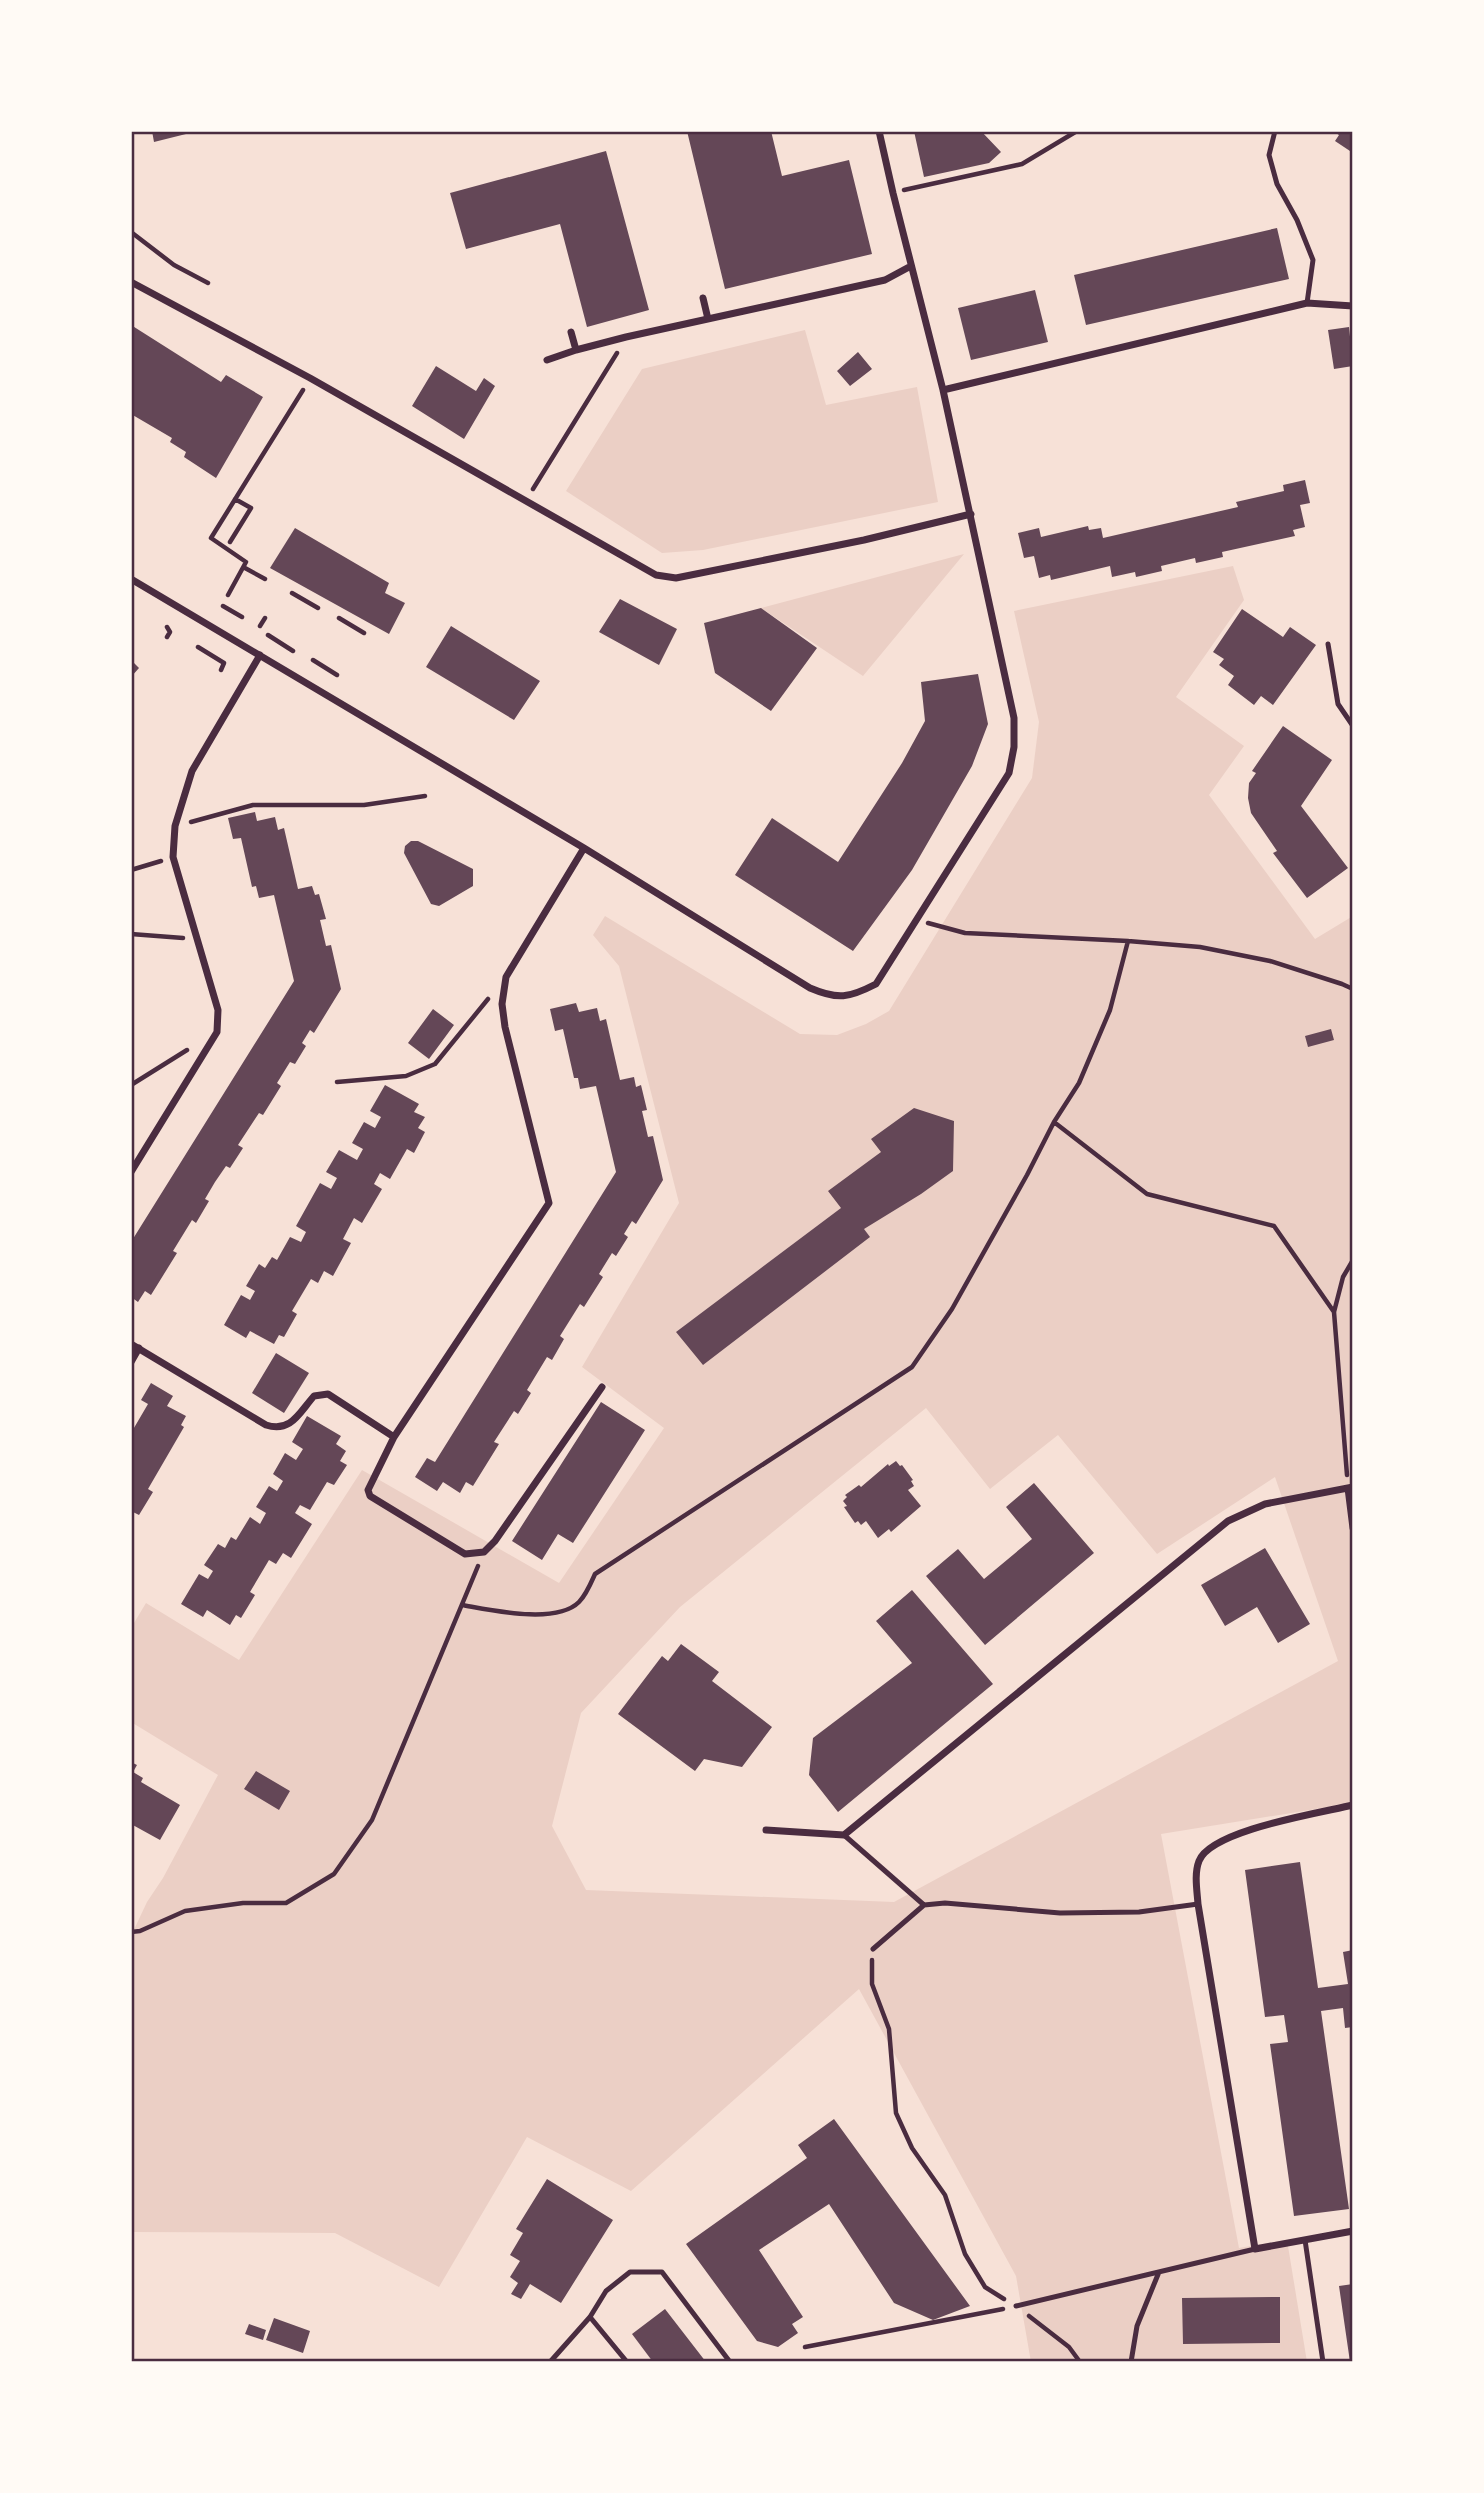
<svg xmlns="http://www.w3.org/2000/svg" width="1484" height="2493" viewBox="0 0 1484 2493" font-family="Ubuntu,sans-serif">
	<rect width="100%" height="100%" fill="#f7e1d7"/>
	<path fill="#ebcfc5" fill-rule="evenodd" d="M805,330l21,75 91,-18 21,115 -235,48 -41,3 -96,-62 76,-122z
		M964,554l-101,122 -102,-68z
		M1233,566l11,34 -68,97 68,49 -35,49 106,144 38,-23v571l-5,1 5,40v275l-192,31 78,414 48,-8 20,122h-276l-15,-86 -157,-287 -228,202 -104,-54 -88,150 -104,-54 -204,-1v-296l16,-34 16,-24 55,-103 -87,-53v-94l15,-25 93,57 123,-190 197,113 105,-155 -82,-61 97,-164 -60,-237 -26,-31 12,-19 195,118 37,1 29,-11 23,-13 143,-233 7,-56 -25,-111zM926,1408l64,81 68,-54 99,119 118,-77 63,184 -444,241 -308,-12 -34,-64 29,-113 99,-106z"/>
	<path fill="#644757" d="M152,131h42v1l-40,10z
		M687,131h84l11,45 67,-16 23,94 -147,35z
		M914,131h67l20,21 -12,11 -65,14z
		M1333,131h20v22l-18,-12 4,-6z
		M606,151l43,159 -62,17 -27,-103 -94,25 -16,-56z
		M1277,228l12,51 -203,46 -12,-50z
		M1035,290l13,52 -77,18 -13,-52z
		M131,325l90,57 5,-7 37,22 -47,81 -32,-21 2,-5 -16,-10 2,-4 -41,-24z
		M1349,327l4,39 -19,3 -6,-39z
		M858,352l14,17 -22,17 -13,-15z
		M436,366l40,25 8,-13 11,8 -31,53 -52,-33z
		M1305,480l5,23 -10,2 5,22 -12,3 2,6 -73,16 1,5 -27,6 -1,-5 -34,8 1,5 -26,6 -1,-5 -23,5 -2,-11 -59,14 -1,-5 -11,3 -5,-22 -10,2 -6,-25 21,-5 2,9 47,-11 1,4 12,-2 2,10 135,-31 -2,-5 48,-11 -1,-6z
		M295,528l94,55 -4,10 20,10 -16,31 -119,-66z
		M620,599l57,30 -18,36 -60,-33z
		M761,608l56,40 -46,63 -56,-38 -11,-50z
		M1242,609l41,28 7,-10 26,18 -43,60 -12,-9 -7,9 -26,-20 6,-9 -15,-11 5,-6 -11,-7z
		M451,626l89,55 -26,39 -88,-53z
		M131,660l8,8 -8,9z
		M978,674l10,50 -16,42 -60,104 -59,81 -118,-76 37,-57 66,44 64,-99 23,-42 -4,-39z
		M1283,726l49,34 -31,46 47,62 -41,30 -34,-45 4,-2 -26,-38 -3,-15 1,-15 7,-10 -4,-2z
		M255,812l2,9 18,-4 3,13 6,-2 14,61 14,-3 3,9 4,-1 7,25 -6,1 6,26 5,-1 10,44 -27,44 -4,-3 -8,13 4,3 -11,18 -5,-2 -13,21 4,3 -18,29 -4,-2 -21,32 5,3 -13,20 -4,-2 -11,16 -10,17 4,2 -13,22 -4,-3 -19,31 4,2 -26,42 -6,-4 -7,11 -7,-5v-55l163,-261 -20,-86 -15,3 -3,-12 -4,1 -11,-49 -8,1 -5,-21z
		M411,841h7l55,28v17l-34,20 -8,-2 -27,-51 1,-7z
		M576,1003l3,9 18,-4 3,13 6,-2 14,61 14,-3 2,10 5,-2 6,25 -5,1 6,26 5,-1 10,44 -27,44 -4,-3 -8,13 4,3 -12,19 -4,-3 -13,21 4,3 -19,30 -4,-3 -20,32 4,3 -12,21 -5,-3 -20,33 4,3 -13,21 -4,-3 -20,31 5,2 -26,42 -7,-4 -6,11 -17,-11 -6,9 -22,-14 12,-19 8,4 181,-290 -20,-86 -16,3 -2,-11h-4l-11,-49 -8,2 -5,-22z
		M433,1009l21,16 -25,34 -21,-16z
		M1331,1029l3,11 -26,7 -3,-11z
		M385,1085l34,19 -5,8 11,5 -7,11 7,4 -11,21 -7,-4 -17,30 -10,-6 -6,11 8,5 -20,34 -8,-5 -11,21 8,4 -18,33 -9,-5 -6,12 -7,-4 -19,32 5,3 -13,23 -5,-2 -5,9 -24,-13 -4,7 -22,-13 17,-30 9,5 5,-9 -9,-5 13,-22 6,4 7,-11 5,3 13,-23 11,5 5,-10 -10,-6 24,-43 11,6 6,-11 -11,-6 13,-22 18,10 6,-11 -11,-6 12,-21 11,6 6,-11 -11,-6z
		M914,1108l40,13 -1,50 -32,23 -57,35 6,8 -167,128 -27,-33 165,-124 -13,-17 53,-39 -10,-13z
		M276,1353l33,20 -25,40 -32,-20z
		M151,1383l22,13 -6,10 19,10 -5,9 3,2 -36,62 5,3 -14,23 -6,-3 -2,3v-82l17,-29 -7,-4z
		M601,1402l44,28 -72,113 -15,-9 -16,26 -30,-19z
		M307,1416l34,20 -5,8 10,7 -6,10 7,4 -13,20 -7,-3 -17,28 -10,-5 -5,8 17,11 -21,34 -8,-5 -7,11 -7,-4 -19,32 5,3 -14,23 -5,-3 -6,10 -23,-15 -4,7 -22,-13 18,-30 9,5 5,-8 -9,-6 14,-21 7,4 6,-11 5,3 14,-23 10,7 6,-11 -10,-6 13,-21 8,5 6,-10 -10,-7 12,-21 11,7 7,-11 -11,-7z
		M896,1461l4,5 2,-1 11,15 -2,1 3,5 -6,4 13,16 -30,26 -2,-3 -11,9 -12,-17 -5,4 -3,-4 -3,2 -11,-16 3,-1 -4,-5 4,-4 -2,-2 14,-10 2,2 27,-23 1,2z
		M1034,1483l60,70 -109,92 -59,-69 32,-27 26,30 48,-40 -26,-32z
		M1265,1548l45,76 -32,19 -21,-36 -32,19 -24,-41z
		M912,1590l81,94 -155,128 -29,-37 4,-37 99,-75 -36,-42z
		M681,1644l38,28 -7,9 60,46 -30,40 -38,-8 -9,12 -77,-57 44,-58 6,5z
		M131,1762l6,3 -4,7 10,6 -2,4 39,23 -20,35 -29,-16z
		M256,1771l34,20 -11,19 -35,-21z
		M1300,1862l18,126 30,-4 -5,-32 10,-2v77l-8,1 -2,-20 -22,3 28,198 -55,7 -24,-172 18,-2 -4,-27 -19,2 -20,-147z
		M834,2119l136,187 -37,14 -39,-17 -65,-99 -70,46 44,67 -11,7 6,9 -20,14 -21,-6 -71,-97 121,-86 -9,-13z
		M547,2179l66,41 -52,83 -31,-19 -9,15 -10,-5 7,-11 -8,-6 10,-16 -10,-6 13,-22 -7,-4z
		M1353,2284v78h-3l-11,-76z
		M1280,2297v46l-97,1 -1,-46z
		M665,2309l41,53h-53l-21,-28z
		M274,2318l36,13 -7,22 -37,-13z
		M249,2324l17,6 -3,10 -18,-6z"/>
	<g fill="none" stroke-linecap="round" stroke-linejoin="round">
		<path stroke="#4a2c40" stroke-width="4.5" d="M904,190l118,-26 55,-33
			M131,232l43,33 34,18
			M533,489l84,-136
			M230,542l21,-34 -16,-9
			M245,568l20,11
			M292,593l26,15
			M228,595l18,-33 -35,-24 92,-148
			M223,606l19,11
			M339,618l25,15
			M260,626l5,-8
			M167,627l3,5 -3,5
			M268,635l25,16
			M198,647l26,16 -3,7
			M313,660l24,15
			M191,822l62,-17h111l61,-9
			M131,870l30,-9
			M928,923l37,10 163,8 72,6 70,14 72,23 11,5
			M131,934l52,4
			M337,1082l69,-6 29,-12 53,-65
			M131,1085l56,-35
			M1054,1122l93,72 127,32 60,86
			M1347,1475l-13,-163 9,-35 10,-17
			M462,1605c29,5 94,20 117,-3 7,-7 12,-19 16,-28l317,-207 40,-58 75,-134 27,-53 25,-39 31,-73 18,-69
			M131,1932l9,-1 45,-20 58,-8h43l48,-29 38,-54 106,-254
			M872,1960v24l17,45 7,84 16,35 33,47 20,59 20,33 19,12
			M1029,2316l40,31 11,15
			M805,2347l198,-38"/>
		<path stroke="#4a2c40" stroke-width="5" d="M1275,131l-6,24 8,29 20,36 16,40 -6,43
			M1328,644l10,60 15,22
			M844,1835l80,70
			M873,1949l51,-44 21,-2 115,10 79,-1 59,-8
			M1305,2240l18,122
			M1016,2306l239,-57
			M590,2317l37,45
			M550,2362l40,-45 16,-26 24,-19h32l68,90
			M1131,2362l6,-36 22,-54"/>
		<path stroke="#4a2c40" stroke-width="7" d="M131,282l179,96 346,197 20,3 188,-38 107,-26
			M703,298l5,21
			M571,332l5,18
			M547,360l29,-10 50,-13 259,-57 26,-14
			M943,390l364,-87 46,3
			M131,579l453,269 226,140c28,12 39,10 66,-4l133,-211 5,-26v-29l-71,-328 -50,-197 -14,-62
			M584,848l-78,129 -4,27 3,23 44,176 -155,234 -26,53 2,6 95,58 19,-2 11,-11 107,-154
			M131,1172l86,-140 1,-22 -45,-153 2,-31 17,-55 68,-116
			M131,1344l135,81c25,8 33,-12 48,-29l14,-2 66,43
			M131,1362l8,-14
			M1348,1488l5,40
			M1353,1805c-33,8 -142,25 -154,56 -5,13 -2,29 -1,43l57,345 98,-18
			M766,1830l78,5 384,-314 37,-17 88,-17"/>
	</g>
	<rect width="1484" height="2493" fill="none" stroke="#fffaf5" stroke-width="266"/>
	<rect x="133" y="133" width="1218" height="2227" fill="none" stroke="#4a2c40" stroke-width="2.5"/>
</svg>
